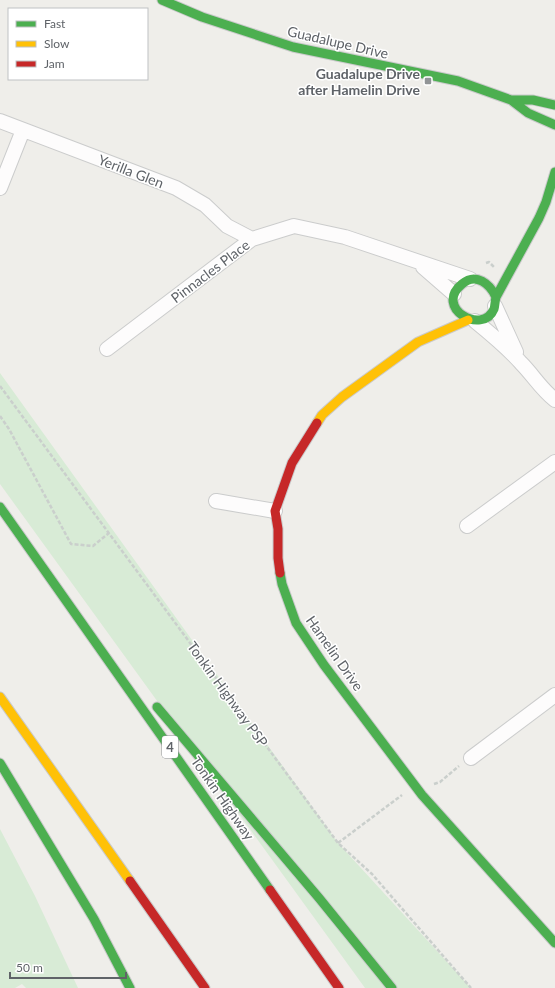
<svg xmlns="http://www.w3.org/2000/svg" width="555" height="988" viewBox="0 0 555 988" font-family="Lato,sans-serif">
	<rect width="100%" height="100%" fill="#efeeea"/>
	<path fill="#d8ebd6" d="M0,373l338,470 133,145h-106l-365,-504z
		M0,829l35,67 43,92h-52l-4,-4 -7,4h-15z"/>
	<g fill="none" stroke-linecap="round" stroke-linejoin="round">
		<g stroke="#cbcccc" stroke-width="16">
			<path id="street" d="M0,121l176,67 29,17 22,21 25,13
				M0,188l23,-58
				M423,267l31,27
				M495,306l21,46
				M475,321c16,13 32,26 46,42 12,12 20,26 34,37
				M107,349l145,-110 42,-13 51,11 125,42
				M216,501l59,10
				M467,526l88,-64
				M471,758l84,-63"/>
		</g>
		<g stroke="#cacacb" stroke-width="11">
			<path id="fast" d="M162,0l40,17 91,30 165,34 53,19h22l22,5
				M511,100l17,13 27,12
				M496,297c-6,-13 -20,-25 -34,-13 -29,24 21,52 32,25 1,-3 1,-8 2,-12l43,-79 7,-16 9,-30
				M0,507l270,383
				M280,573l2,11 14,39 28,42 98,130 133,148
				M157,707l162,191 73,90
				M0,763l94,156 36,69"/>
		</g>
		<g stroke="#cacacb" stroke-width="11">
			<path id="slow" d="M317,423l5,-8 20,-18 76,-55 50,-22
				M0,697l130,184"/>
		</g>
		<g stroke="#cacacb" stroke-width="11">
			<path id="jam" d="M280,573l-2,-15v-29l-3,-18 17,-48 25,-40
				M130,881l75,107
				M270,890l69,98"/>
		</g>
		<path stroke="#cacfcc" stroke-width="2.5" stroke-dasharray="4 2" stroke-linecap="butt" d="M486,263l3,-1 5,5
			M0,386l338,457 34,31 99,114
			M0,416l9,13 62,115 22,2 16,-13
			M434,784l6,-2 19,-16
			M338,843l64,-48"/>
		<use href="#street" stroke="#fdfcfc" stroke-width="14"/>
		<use href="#fast" stroke="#4caf50" stroke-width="9"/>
		<use href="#slow" stroke="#ffc107" stroke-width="9"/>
		<use href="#jam" stroke="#c62828" stroke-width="9"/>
	</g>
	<rect fill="#919496" stroke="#fff" stroke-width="1.5" x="424" y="77" width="8" height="8" rx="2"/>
	<g text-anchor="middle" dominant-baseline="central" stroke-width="3" stroke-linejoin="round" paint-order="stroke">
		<rect fill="#fff" stroke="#8f9295" stroke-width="1" x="162" y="736" width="16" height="22" rx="3"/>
		<g font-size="13" font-weight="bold" fill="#5f6368">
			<text x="170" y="747">4</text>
		</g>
		<g font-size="14" fill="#5f6368" stroke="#fff">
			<text transform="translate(338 42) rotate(13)">Guadalupe Drive</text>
			<text transform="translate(131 171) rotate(21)">Yerilla Glen</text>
			<text transform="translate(210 271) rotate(-37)">Pinnacles Place</text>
			<text transform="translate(335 653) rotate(55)">Hamelin Drive</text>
			<text transform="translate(228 694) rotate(54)">Tonkin Highway PSP</text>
			<text transform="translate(223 798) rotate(55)">Tonkin Highway</text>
		</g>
		<g font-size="14" font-weight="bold" fill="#5f6368" stroke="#fff" text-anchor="end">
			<text x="420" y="73">Guadalupe Drive<tspan x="420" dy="16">after Hamelin Drive</tspan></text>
		</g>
	</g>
	<rect x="8" y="8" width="140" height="72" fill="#ffffff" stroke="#bfc1c3"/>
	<rect x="16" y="21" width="20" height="6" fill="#4caf50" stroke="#bfc1c3"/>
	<text x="44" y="28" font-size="12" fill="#5f6368">Fast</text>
	<rect x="16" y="41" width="20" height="6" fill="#ffc107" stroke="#bfc1c3"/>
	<text x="44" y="48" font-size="12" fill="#5f6368">Slow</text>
	<rect x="16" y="61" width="20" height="6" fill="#c62828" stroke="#bfc1c3"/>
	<text x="44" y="68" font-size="12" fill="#5f6368">Jam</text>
	<path d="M10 972v6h116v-6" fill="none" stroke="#5f6368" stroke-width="2"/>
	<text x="16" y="972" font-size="12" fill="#5f6368" stroke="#ffffff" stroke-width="3" paint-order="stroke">50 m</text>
</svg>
